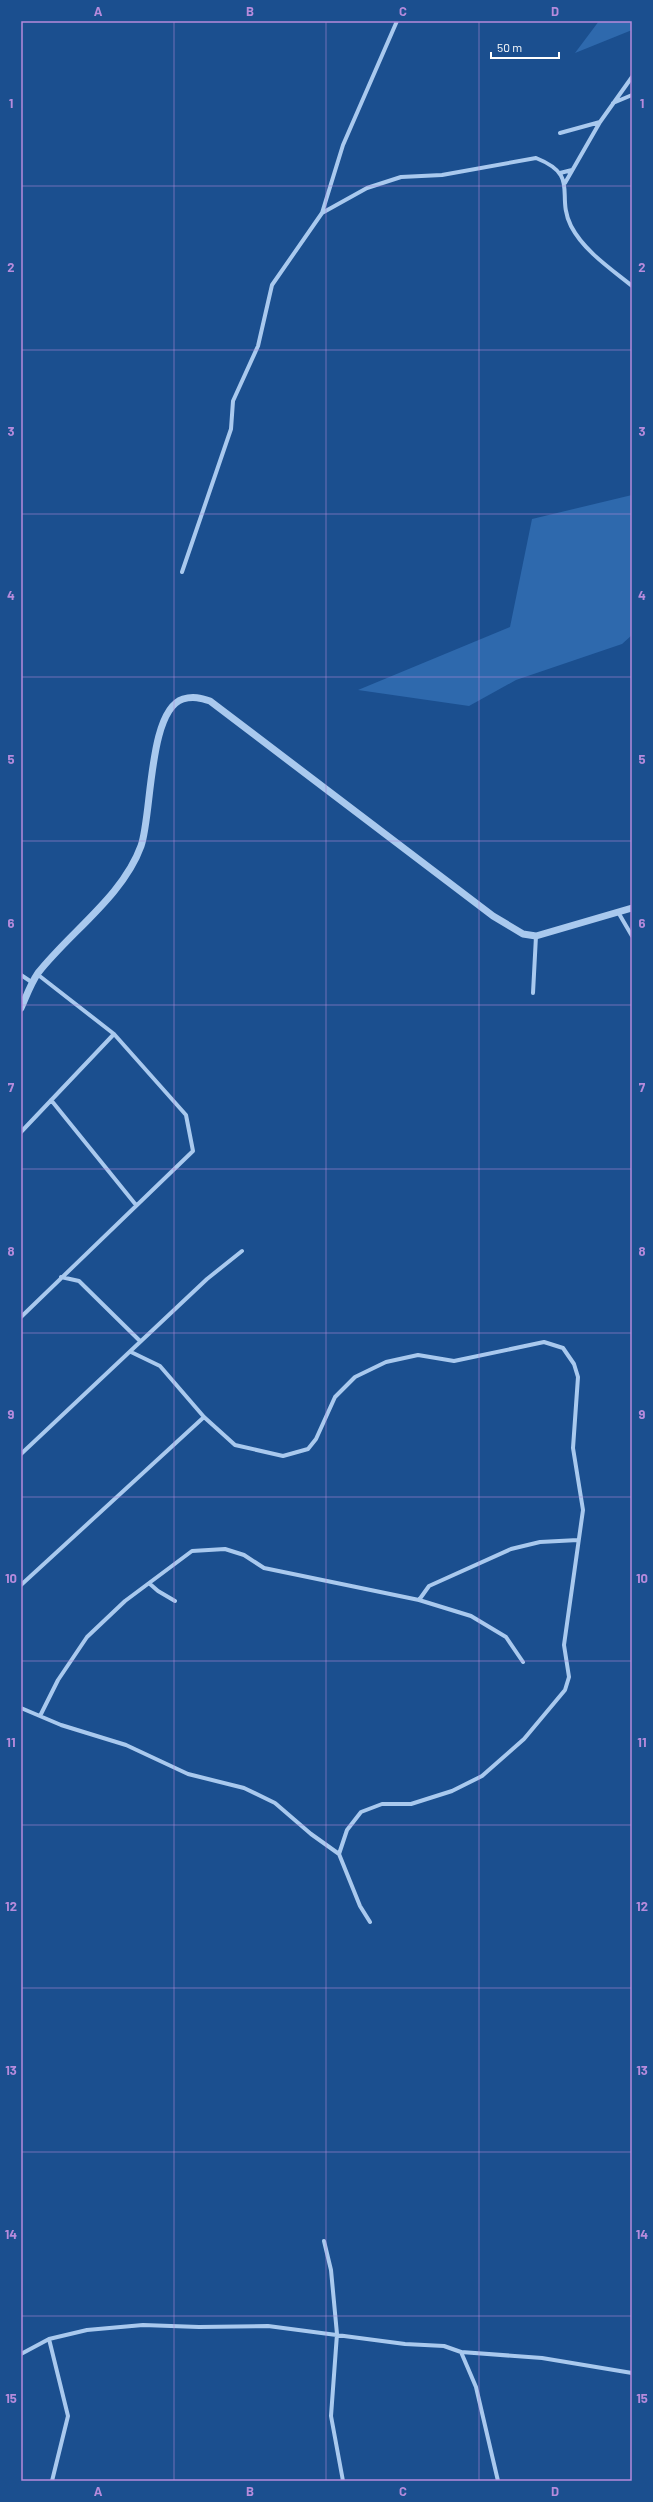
<svg xmlns="http://www.w3.org/2000/svg" width="653" height="2502" viewBox="0 0 653 2502" font-family="Barlow,sans-serif">
	<rect width="100%" height="100%" fill="#1b4f8f"/>
	<path fill="#2e69ad" d="M599,21h33v9l-57,23z
		M632,495v140l-10,9 -106,36 -47,26 -111,-16 152,-63 22,-108z"/>
	<g fill="none" stroke-linecap="round" stroke-linejoin="round">
		<path stroke="#a9c9ee" stroke-width="4" d="M613,103l19,-8
			M560,133l40,-11
			M560,173l12,-3
			M565,183l35,-61 32,-45
			M322,213l21,-68 54,-124
			M182,572l49,-143 2,-28 25,-55 14,-61 50,-72 45,-25 34,-11 41,-2 94,-17c45,18 19,36 35,68 13,25 40,43 61,60
			M618,912l14,24
			M21,975l12,8
			M533,993l3,-57
			M51,1100l85,105
			M21,1132l93,-98
			M61,1277l18,4 61,60
			M21,1317l172,-166 -7,-36 -72,-81 -77,-60
			M131,1352l29,14 44,51 31,28 48,11 25,-7 8,-10 19,-42 20,-20 31,-15 32,-7 36,6 90,-19 19,6 11,16 4,13 -5,71 10,62 -19,135 5,32 -4,13 -41,49 -42,37 -30,15 -41,13h-29l-21,8 -14,18 -8,24
			M21,1454l186,-175 35,-28
			M150,1584l8,7 17,10
			M21,1585l183,-168
			M419,1600l10,-14 82,-37 29,-7 38,-2
			M21,1708l40,17 65,20 62,29 56,14 31,15 36,31 28,20 21,52 10,16
			M40,1716l18,-36 29,-43 38,-36 67,-50 33,-2 19,6 20,13 155,32 52,16 35,21 17,25
			M324,2241l7,29 6,64 -6,82 12,65
			M49,2339l19,77 -16,65
			M461,2352l81,6 90,15
			M21,2354l28,-15 38,-9 56,-5 56,2 69,-1 137,18 39,2 17,6 15,35 22,94"/>
		<path stroke="#a9c9ee" stroke-width="7" d="M21,1008c5,-11 10,-25 17,-35 32,-41 85,-77 103,-127 11,-30 7,-136 42,-147 10,-3 18,-1 27,2l283,215 30,18 13,2 96,-28"/>
	</g>
	<path fill="none" stroke="#b68bdc" stroke-width="1" stroke-opacity="0.55" d="M174,21v2460M326,21v2460M479,21v2460M21,186h611M21,350h611M21,514h611M21,677h611M21,841h611M21,1005h611M21,1169h611M21,1333h611M21,1497h611M21,1661h611M21,1825h611M21,1988h611M21,2152h611M21,2316h611"/>
	<rect width="653" height="2502" fill="none" stroke="#1b4f8f" stroke-width="44"/>
	<path d="M491 52v6h68v-6" fill="none" stroke="#ffffff" stroke-width="2"/>
	<text x="497" y="52" font-size="12" fill="#ffffff" stroke="#1b4f8f" stroke-width="3" paint-order="stroke">50 m</text>
	<rect x="22" y="22" width="609" height="2458" fill="none" stroke="#b68bdc" stroke-width="1.5"/>
	<g font-size="13" text-anchor="middle" font-weight="bold" fill="#b68bdc">
		<text x="98" y="16">A</text>
		<text x="250" y="16">B</text>
		<text x="403" y="16">C</text>
		<text x="555" y="16">D</text>
		<text x="11" y="108">1</text>
		<text x="642" y="108">1</text>
		<text x="11" y="272">2</text>
		<text x="642" y="272">2</text>
		<text x="11" y="436">3</text>
		<text x="642" y="436">3</text>
		<text x="11" y="600">4</text>
		<text x="642" y="600">4</text>
		<text x="11" y="764">5</text>
		<text x="642" y="764">5</text>
		<text x="11" y="928">6</text>
		<text x="642" y="928">6</text>
		<text x="11" y="1092">7</text>
		<text x="642" y="1092">7</text>
		<text x="11" y="1256">8</text>
		<text x="642" y="1256">8</text>
		<text x="11" y="1419">9</text>
		<text x="642" y="1419">9</text>
		<text x="11" y="1583">10</text>
		<text x="642" y="1583">10</text>
		<text x="11" y="1747">11</text>
		<text x="642" y="1747">11</text>
		<text x="11" y="1911">12</text>
		<text x="642" y="1911">12</text>
		<text x="11" y="2075">13</text>
		<text x="642" y="2075">13</text>
		<text x="11" y="2239">14</text>
		<text x="642" y="2239">14</text>
		<text x="11" y="2403">15</text>
		<text x="642" y="2403">15</text>
		<text x="98" y="2496">A</text>
		<text x="250" y="2496">B</text>
		<text x="403" y="2496">C</text>
		<text x="555" y="2496">D</text>
	</g>
</svg>
